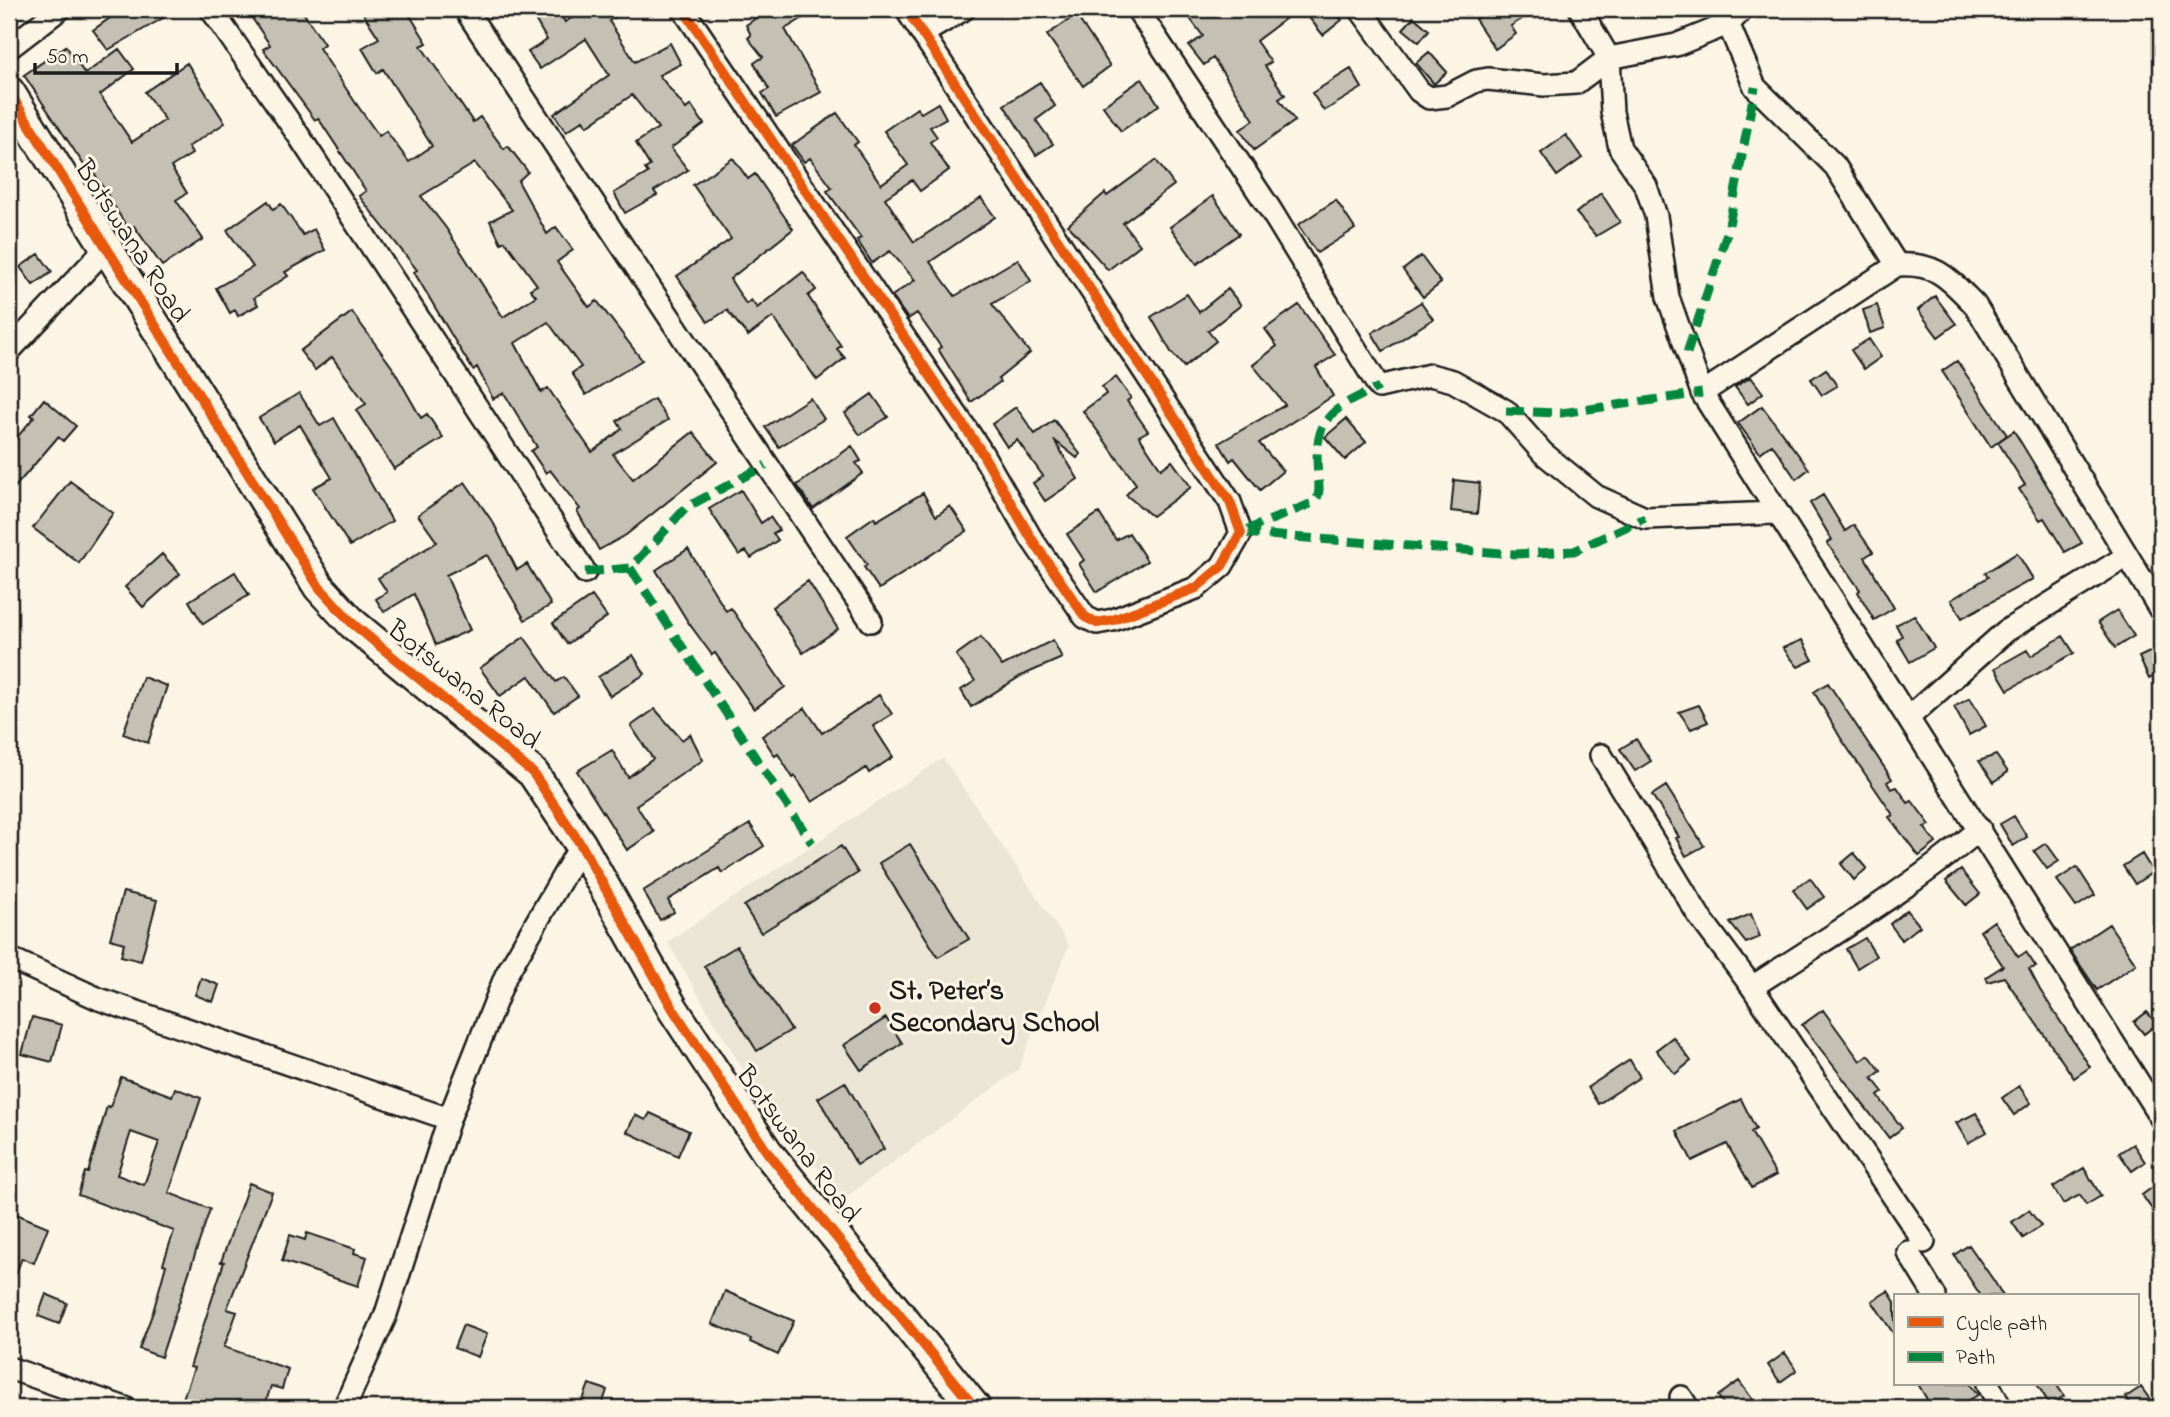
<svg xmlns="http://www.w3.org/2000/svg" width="2170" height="1417" viewBox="0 0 2170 1417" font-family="'Indie Flower',sans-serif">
	<rect width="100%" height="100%" fill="#fcf5e5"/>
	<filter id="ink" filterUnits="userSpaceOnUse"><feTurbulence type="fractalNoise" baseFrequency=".0143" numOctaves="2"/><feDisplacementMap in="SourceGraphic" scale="14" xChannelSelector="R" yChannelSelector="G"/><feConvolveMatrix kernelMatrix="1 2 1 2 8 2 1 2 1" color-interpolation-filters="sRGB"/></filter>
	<g filter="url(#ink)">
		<path fill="#ebe5d6" d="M943,758l126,187 -51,125 -176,130 -90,-115 -85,-143z"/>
		<path fill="#c4c0b3" stroke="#1c1c1c" stroke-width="2" fill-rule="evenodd" d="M131,9h26l6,9 -55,32 -15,-20 27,-19 2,3z
			M246,9h55l23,35 -5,4 36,54 24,34 7,-5 23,31 23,-16 -49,-77 -6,4 -15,-25 17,-10 -19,-29h46l21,34 -6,3 52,76 7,-5 24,32 4,-3 20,26 -10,9 29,53 9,-7 17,23 -16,12 32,45 8,-6 45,59 -56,35 -14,-22 9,-6 -33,-45 -33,21 26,49 7,-4 44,64 30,-23 -5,-8 37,-22 14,21 -55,34 20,25 60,-47 24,30 -91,73 -27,15 -22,-39 3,-2 -30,-39 -4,3 -15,-22 6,-4 -33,-54 -11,6 -16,-32 -4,3 -15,-24 -44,-74 3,-2 -58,-74 7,-5 -48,-73 -3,2 -52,-71 7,-4zM475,163l37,47 -22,11 11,22 4,-2 32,44 -7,4 6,7 -33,21 -57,-89 -25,-32z
			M529,9h28l8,13 21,-13h42l-19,12 26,41 35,-19 11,21 -22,11 27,34 5,-4 13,19 -33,24 17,22 -34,21 3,4 -32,18 -11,-20 34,-20 -3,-4 5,-3 -14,-23 22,-15 -26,-33 -45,31 -4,-6 -17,12 -12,-18 55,-39 -23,-36 -46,30 -12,-17 19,-12z
			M769,9h49l-33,20 36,63 -45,25 -14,-24 7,-4 -15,-26 9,-6 -15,-19 3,-3 -5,-10z
			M1183,9h115l-42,32 15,21 -6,4 20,29 -6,4 16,22 -41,29 -14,-20 14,-10 -41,-62 -9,7 -15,-19 14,-10z
			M1302,9h30l10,11 -19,15z
			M1490,9h47l-26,17 5,8 -21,15 -20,-30z
			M1076,15l34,51 -27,20 -36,-51z
			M1414,17l15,13 -10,12 -16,-13z
			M66,46l19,28 34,-25 15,20 -34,26 32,47 33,-22 -20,-28 42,-29 38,60 -37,24 4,7 -21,13 16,26 -11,7 27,39 -41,27 -28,-40 -6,3 -38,-63 -4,2 -62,-93z
			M1429,52l18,20 -13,12 -18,-21z
			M1351,69l11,19 -38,23 -12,-18z
			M1142,79l17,26 -38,26 -18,-25z
			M1040,82l15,24 -19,14 17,24 -17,11 -32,-50z
			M938,103l8,15 -16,9 7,10 -7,5 19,28 -29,21 -8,-11 -27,18 29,44 67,-44 14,19 -65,45 25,34 63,-37 13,22 -39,23 38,49 -32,26 2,3 -29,20 -33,-53 3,-2 -24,-34 -9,6 -16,-23 23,-16 -25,-29 -18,12 -15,-23 4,-2 -34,-47 5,-3 -22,-30 -6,4 -12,-17 45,-32 21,29 -4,3 27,39 27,-19 -24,-34 33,-23 4,5z
			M1566,135l16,23 -25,18 -16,-23z
			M733,158l15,21 7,-5 38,55 -63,50 16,25 5,-4 6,8 46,-36 13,18 -8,6 33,50 -4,3 8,9 -28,22 -44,-63 -25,19 -21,-26 -19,12 -31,-46 54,-37 -38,-54z
			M1156,160l18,25 -51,38 17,22 -32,25 -40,-45 37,-32 2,3z
			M1601,193l19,29 -24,14 -20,-23z
			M1213,196l26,38 -42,30 -27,-37z
			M1336,200l19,29 -38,24 -19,-28z
			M268,201l5,8 8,-5 22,31 11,-6 11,21 -40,22 3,4 -34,22 4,7 -20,11 -3,-6 -5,3 -14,-25 37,-21 -26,-37z
			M39,254l13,18 -19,13 -13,-18z
			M1421,256l20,27 -18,14 -20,-27z
			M1228,289l13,16 -33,26 8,10 -32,26 -13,-15 -20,-35 36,-23 12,18z
			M1935,296l21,28 -18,13 -20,-27z
			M1421,302l12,17 -50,32 -11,-18z
			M1299,305l36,50 -19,12 17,29 -74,47 24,28 -23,19 -26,-32 -4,3 -11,-18 66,-38 -32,-40 24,-19 -12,-17z
			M1877,305l8,23 -15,5 -7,-23z
			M352,312l40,55 29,51 6,-4 16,24 -49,31 -38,-59 10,-6 -34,-47 -17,13 -15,-19z
			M1869,339l12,18 -17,12 -13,-19z
			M1957,361l50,74 -16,12 -49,-76z
			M1826,369l11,17 -15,9 -11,-16z
			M1116,377l15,21 -4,3 21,30 -9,5 22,33 11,-8 19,26 -39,29 -26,-21 10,-11 -53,-73 23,-17 -4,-7z
			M1751,377l12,16 -15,11 -13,-17z
			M299,393l21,33 14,-8 58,103 -42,25 -37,-58 19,-10 -32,-53 -26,16 -15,-23z
			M872,394l16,23 -28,18 -15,-22z
			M810,398l14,21 -45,28 -14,-20z
			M44,399l32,27 -13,15 -5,-4 -49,57v-47l25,-30 -3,-2z
			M1762,406l47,63 -13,10 -24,-35 -12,9 -22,-30z
			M1016,407l19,27 19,-14 26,34 -3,4 -23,-18 24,39 -33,22 -12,-18 10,-7 -26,-36 -10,7 -15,-23z
			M1346,419l20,23 -21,18 -20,-23z
			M2014,431l68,112 -17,9 -21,-34 -4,2 -21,-31 6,-4 -27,-43z
			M852,446l9,15 -5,2 7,10 -50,36 -16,-24z
			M1454,480l26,3 -3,31 -26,-3z
			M70,481l43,32 -34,50 -46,-35z
			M465,482l29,42 23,46 10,-6 24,41 -26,15 -38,-65 -41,20 24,55 -34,15 -22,-51 -30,18 -8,-13 11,-7 -9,-14 59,-36 -19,-27z
			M741,490l20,33 9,-6 9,13 -6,3 5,7 -27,18 -5,-7 -7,4 -30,-46z
			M923,493l13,23 14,-10 17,25 -88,58 -15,-22 3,-2 -20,-29 27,-19 2,4z
			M1823,495l22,36 9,-6 19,27 -8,5 29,51 -20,12 -16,-28 2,-2 -33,-47 5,-3 -22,-37z
			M1099,513l17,27 13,-7 18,28 -50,31 -18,-28 5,-4 -17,-26z
			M688,549l38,62 5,-3 54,79 -31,22 -39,-56 -3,2 -24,-33 -32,-52z
			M2017,553l16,26 -71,39 -11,-18 37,-23 -3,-4z
			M162,554l18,20 -37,33 -18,-20z
			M235,572l14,23 -46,29 -14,-23z
			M808,581l30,48 -35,24 -31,-46z
			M592,596l15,21 -40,27 -14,-21z
			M2117,610l17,26 -19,12 -17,-26z
			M1914,615l20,33 -24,14 -13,-22 5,-4 -6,-11z
			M2063,636l11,17 -66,37 -13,-22 32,-18 4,6z
			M524,637l32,45 8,-5 14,19 -24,16 -25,-36 -29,20 -20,-28z
			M981,637l21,29 51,-26 9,18 -41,18 -50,31 -10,-17 14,-9 -19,-26z
			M1802,640l11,20 -15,7 -15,-19z
			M2154,650l7,23 -12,6 -10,-22z
			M633,655l12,19 -35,22 -12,-19z
			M143,677l24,9 -19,57 -25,-9z
			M1828,683l64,96 -5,3 4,7 6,-2 11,16 4,-2 18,24 -6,2 12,16 -17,13 -30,-39 4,-2 -53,-78 -26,-45z
			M879,695l13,19 -19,12 20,31 -24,16 -3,-5 -54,34 -17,-26 -2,2 -15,-24 -3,2 -13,-20 43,-28 17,25z
			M1970,698l16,28 -17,9 -15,-28z
			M1699,705l9,17 -17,7 -12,-17z
			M655,709l27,31 8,-6 13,26 -67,45 18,27 -27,18 -50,-79 35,-21 16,27 25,-18 -22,-33z
			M1636,739l15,22 -16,10 -15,-22z
			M1996,755l12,17 -14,10 -15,-21z
			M1666,786l38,60 -18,10 -10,-18 3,-1 -27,-42z
			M2014,816l13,21 -14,9 -13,-22z
			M750,824l14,22 -42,27 -3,-5 -51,32 6,12 -14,8 -17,-29z
			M2046,843l13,18 -12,8 -13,-18z
			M910,844l59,95 -31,18 -59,-94z
			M841,846l17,27 -97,60 -17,-27z
			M1854,853l13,15 -13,12 -13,-16z
			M2142,854l11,18 -18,12 -12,-18z
			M2077,867l18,28 -19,12 -19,-27z
			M1961,870l19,24 -14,11 -20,-24z
			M1810,878l14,19 -17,12 -14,-19z
			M123,892l34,8 -16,61 -20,-5 3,-13 -14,-4z
			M1907,910l13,16 -18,14 -12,-16z
			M1751,914l9,23 -14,6 -16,-20z
			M1994,921l24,36 8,-5 10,15 -7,2 11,21 50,77 -16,11 -70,-101 -16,5 -2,-5 17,-11 -23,-35z
			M2109,924l27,40 -39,26 -27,-40z
			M1865,938l11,18 -19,12 -11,-19z
			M737,946l54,84 -34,21 -53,-85z
			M201,978l18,7 -6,17 -18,-7z
			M1823,1010l37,51 9,-6 12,16 -9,7 11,14 -5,4 24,32 -13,10 -87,-113z
			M2147,1012l10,12 -13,10 -10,-12z
			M32,1017l30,8 -10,37 -30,-8z
			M886,1018l16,25 -41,27 -17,-25z
			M1673,1037l18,24 -16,13 -19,-24z
			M1630,1060l10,17 -42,27 -10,-17z
			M121,1077l51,19 3,-8 26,10 -32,95 41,16 -49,148 -22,-8 14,-37 13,-47 -3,-1 11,-33 -96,-36 7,-23 3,1 19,-67 3,1zM131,1132l28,10 -15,43 -27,-10z
			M845,1082l39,67 -27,16 -39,-67z
			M2019,1086l12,17 -17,12 -12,-17z
			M1741,1099l15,30 -5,3 25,43 -24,13 -25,-44 -35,17 -15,-30z
			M650,1113l39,18 -11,25 -51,-24 8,-17 11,5z
			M1976,1113l11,19 -19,11 -12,-20z
			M2133,1144l12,18 -13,9 -13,-18z
			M2084,1168l17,28 -15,9 -6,-10 -17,9 -10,-17z
			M2161,1181v41l-19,-27z
			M249,1183l23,9 -45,117 10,3 -13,35 64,22 -6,20 -11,-3 -7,22h-71l-12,-4 13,-36 -4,-1 34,-105h-3z
			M2029,1210l12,16 -18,12 -11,-16z
			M9,1211l39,16 -14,36 -12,-5 -12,30z
			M307,1233l48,16 -1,4 13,4 -9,29 -76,-25 8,-26 15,5z
			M1969,1245l25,36 9,15h-22l-27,-41z
			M725,1291l69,30 -16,34 -28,-13 1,-3 -39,-15z
			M1888,1291l7,11v34l-23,-35z
			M46,1294l21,9 -8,21 -21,-8z
			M463,1325l24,9 -9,23 -24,-9z
			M1785,1353l12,17 -17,12 -12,-17z
			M1739,1381l14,19 -12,8h-15l-8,-12z
			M589,1384l18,6 -6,18h-21z
			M1918,1384h52l8,11 -23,13h-23z
			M2037,1384h19l8,12 -14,9z
			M2141,1387l10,14 -11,7h-6l-8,-11z"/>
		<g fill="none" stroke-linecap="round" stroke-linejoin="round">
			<g stroke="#1c1c1c" stroke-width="26">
				<path id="street" d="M211,9l88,127 286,436
					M465,9l406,612
					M683,9l296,439 52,90 54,79 12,6 16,-3 83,-32 26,-22 19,-33 -11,-31 -324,-493
					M1137,9l133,200 109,178 51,-12 23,6 53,30 37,42 53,43 49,22 131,-5
					M1360,9l59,82 10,7 18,-2 29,-15 12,-2 56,6 32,-2 33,-25 67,-13 52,-21 15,-15
					M1580,9l29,49 3,54 8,36 26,38 10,30 12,81 34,96 459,725
					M1722,9l33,78 80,79 62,99c40,-3 52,14 78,40l186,306
					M922,34l42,-25
					M9,48l51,-39
					M9,351l99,-105
					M1702,393l195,-128
					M1908,718l98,-87 121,-75
					M1601,755l98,161 53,71 172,255
					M9,958l90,41 350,120
					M1752,987c77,-50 158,-98 228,-158
					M1908,1252l27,44
					M9,1368l116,40
					M1988,1384l13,24
					M1681,1397l7,11
					M344,1408l41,-91 64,-198 57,-144 75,-130"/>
			</g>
			<g stroke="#1c1c1c" stroke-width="35">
				<path id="secondary" d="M9,92l310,495 34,37 180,149 48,72 92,164 94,143 208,256"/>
			</g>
			<use href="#street" stroke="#fcf5e5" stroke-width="21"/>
			<use href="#secondary" stroke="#fcf5e5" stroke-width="30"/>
			<path stroke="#00873e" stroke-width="9" stroke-dasharray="18 9" stroke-linecap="butt" d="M1687,353l41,-123 27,-143
				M1506,411l55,2 141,-20
				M1244,531l71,-29c6,-10 4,-15 3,-26 -5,-58 11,-66 61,-89
				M1241,533l274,21 59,-3 71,-33
				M630,568l182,275
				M585,572l45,-4 57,-61 79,-42"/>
			<g stroke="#fcf5e5" stroke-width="15">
				<path id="cycleway" d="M683,9l296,439 52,90 54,79 12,6 16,-3 83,-32 26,-22 19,-33 -11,-31 -324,-493
					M9,92l310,495 34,37 180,149 48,72 92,164 94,143 208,256"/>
			</g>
			<use href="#cycleway" stroke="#e8590c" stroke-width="10"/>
		</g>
	</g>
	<circle fill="#c8321e" stroke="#fcf5e5" stroke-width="2.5" cx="875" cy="1008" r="7"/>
	<g text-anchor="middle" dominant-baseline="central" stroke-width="6" stroke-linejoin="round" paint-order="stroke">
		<g font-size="28" fill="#1c1c1c" stroke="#fcf5e5">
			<text transform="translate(131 242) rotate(57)">Botswana Road</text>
			<text transform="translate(463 686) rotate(39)">Botswana Road</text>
			<text transform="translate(797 1145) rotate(53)">Botswana Road</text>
		</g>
		<g font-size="28" font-weight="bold" fill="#1c1c1c" stroke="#fcf5e5" text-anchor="start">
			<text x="889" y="992">St. Peter’s<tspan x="889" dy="32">Secondary School</tspan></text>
		</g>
	</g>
	<rect width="2170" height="1417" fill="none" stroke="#fcf5e5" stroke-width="35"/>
	<rect x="18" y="18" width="2135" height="1382" fill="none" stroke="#1c1c1c" stroke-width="2.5" filter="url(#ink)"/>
	<rect x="1894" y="1294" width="245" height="91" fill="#fcf5e5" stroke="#a29e95" stroke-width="2"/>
	<rect x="1908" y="1317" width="35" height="10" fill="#e8590c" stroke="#a29e95" stroke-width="2"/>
	<text x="1956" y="1330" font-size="21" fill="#1c1c1c">Cycle path</text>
	<rect x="1908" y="1352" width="35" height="10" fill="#00873e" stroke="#a29e95" stroke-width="2"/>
	<text x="1956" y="1364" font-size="21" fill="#1c1c1c">Path</text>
	<path d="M35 63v10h142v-10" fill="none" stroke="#1c1c1c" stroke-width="3.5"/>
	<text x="46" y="63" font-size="21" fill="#1c1c1c" stroke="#fcf5e5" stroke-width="5" paint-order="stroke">50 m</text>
</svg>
